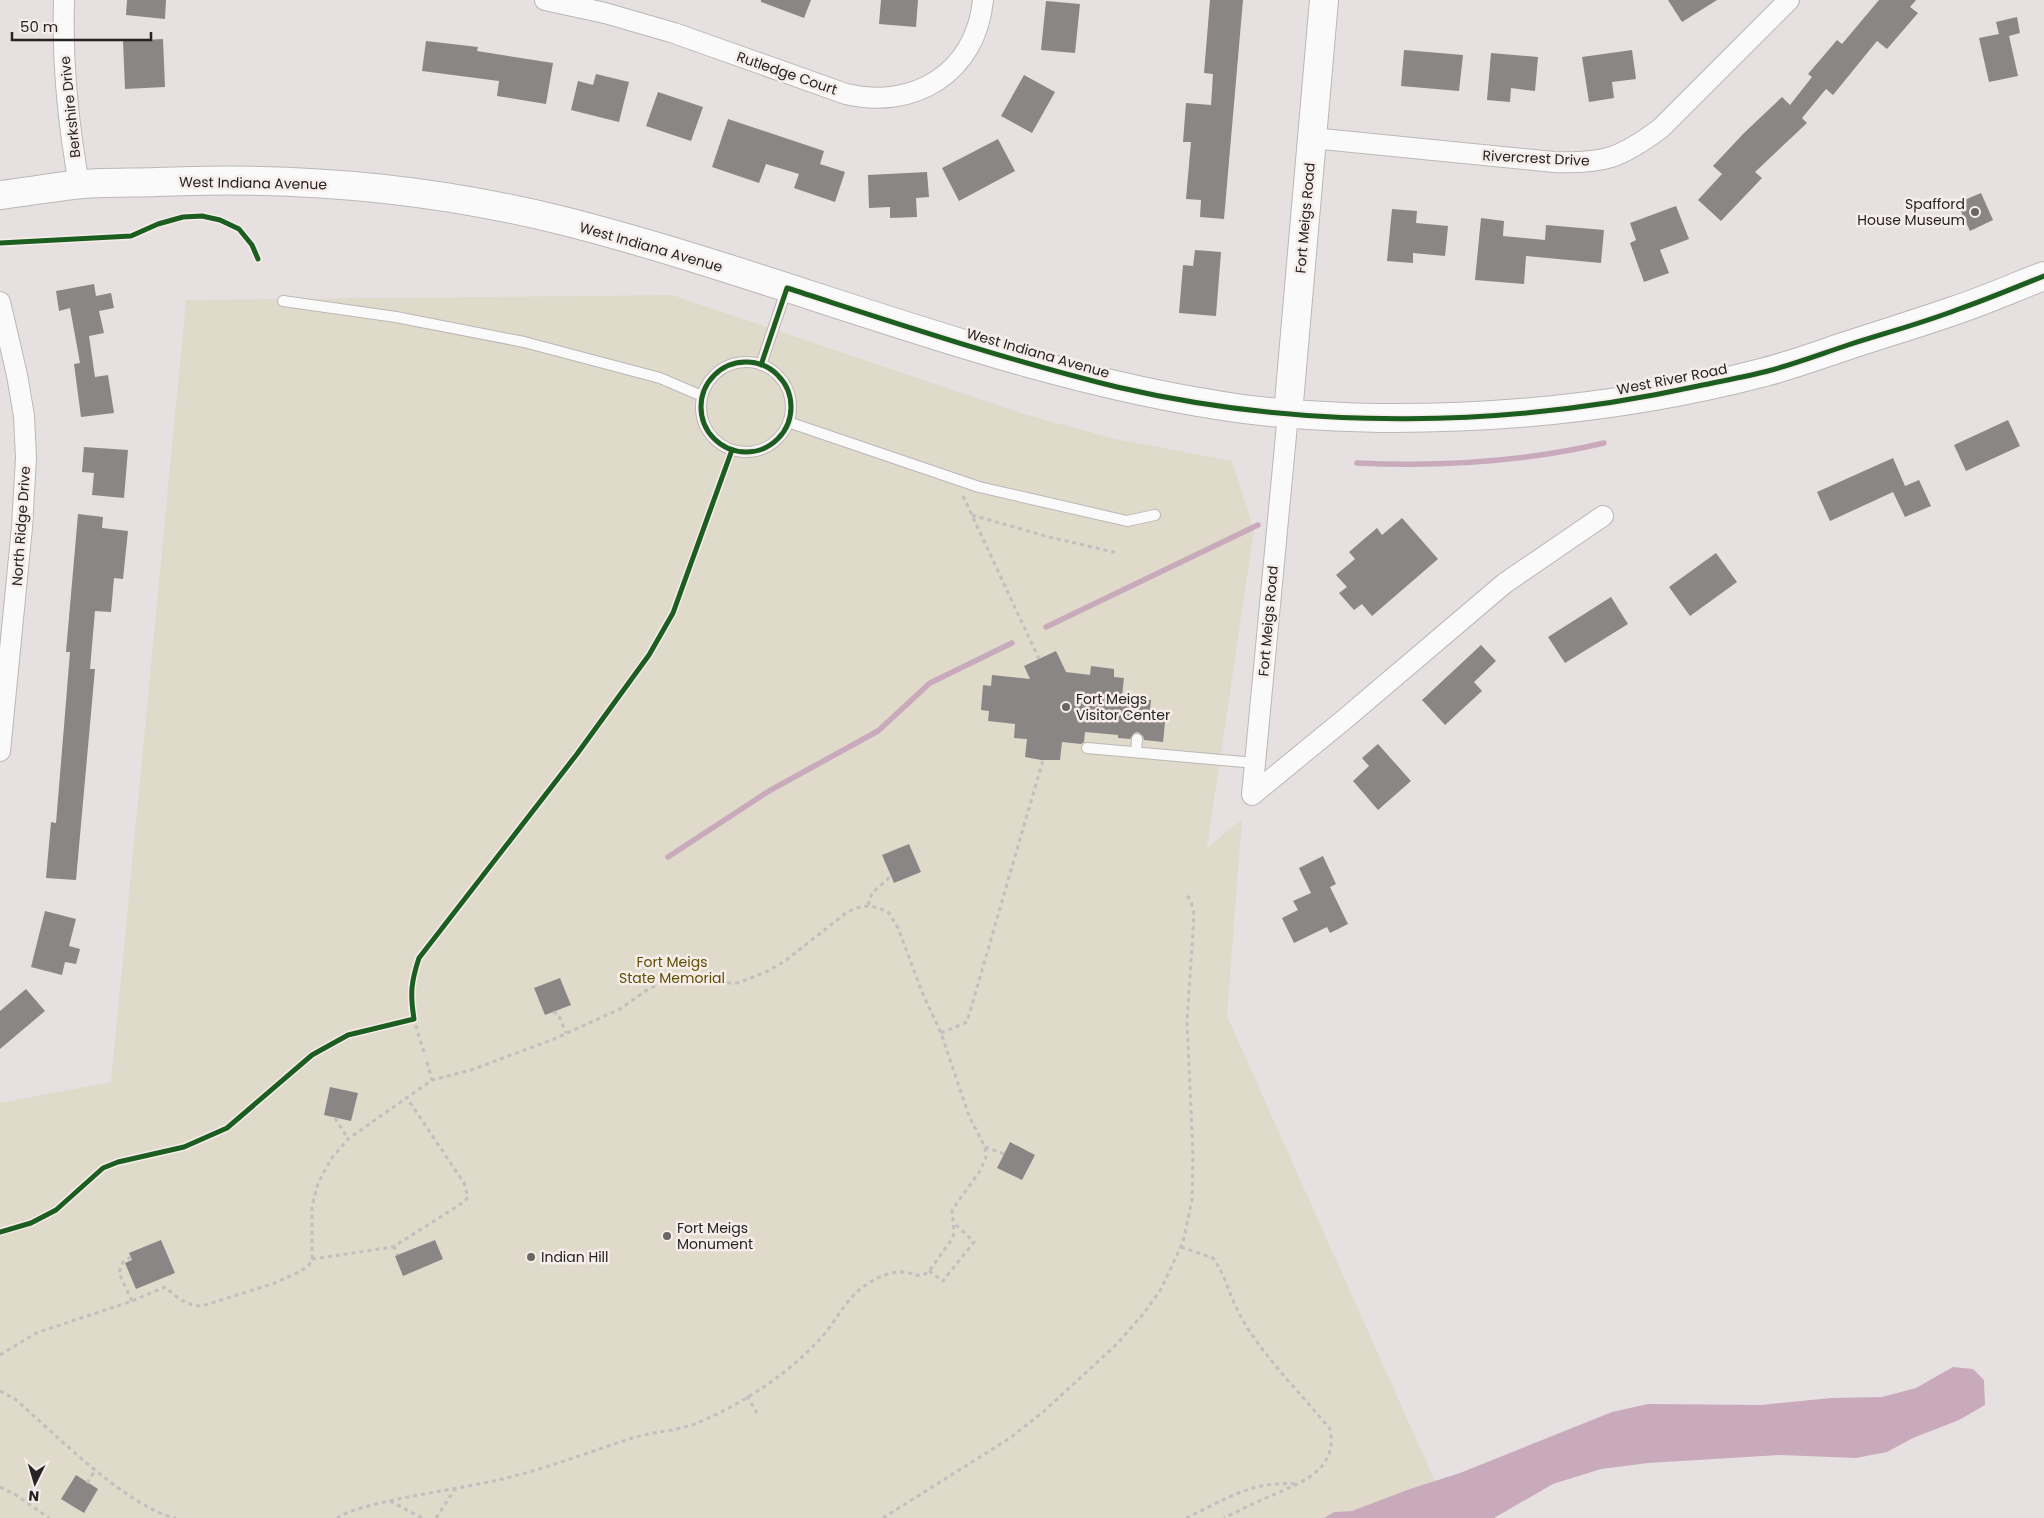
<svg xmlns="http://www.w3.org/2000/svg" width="2044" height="1518" viewBox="0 0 2044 1518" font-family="Poppins,sans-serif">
	<rect width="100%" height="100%" fill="#e6e1e0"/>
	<path fill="#e0dacb" d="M672,295l352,119 91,25 117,22 22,69 -47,318 35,-29 -15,197 208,465 -83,30 -18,1 -10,6h-1324v-415l111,-21 75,-782z"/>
	<path fill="#c8aabc" d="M1953,1367l20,2 11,11 1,25 -26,15 -46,18 -26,14 -31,6 -75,-3 -133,8 -47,6 -48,15 -59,34h-170l10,-6 18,-1 58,-22 50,-16 152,-61 36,-8 113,1 70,-7 51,-1 34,-9z"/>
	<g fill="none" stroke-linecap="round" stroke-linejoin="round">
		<path stroke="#c8aabc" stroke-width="5.5" d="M1357,463c83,4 166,-1 247,-20
			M1046,627l212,-102
			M668,857l101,-66 109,-60 52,-48 82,-40"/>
	</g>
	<path fill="#8a8685" d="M127,0h39l-1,19 -39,-4z
		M761,0h50l-7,18 -43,-16z
		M881,0h37l-2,27 -37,-3z
		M1210,0h33l-19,219 -24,-2 1,-17 -15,-1 5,-57h-8l3,-39 25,2 2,-31 -9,-1z
		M1668,0h49l-35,22z
		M1879,0h37l-6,7 8,6 -31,36 -10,-8 -44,54 -7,-6 -24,29 5,5 -52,49 7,6 -41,43 -23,-21 24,-26 -9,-8 31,-33 38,-36 8,8 22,-28 -4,-3 29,-34 5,4z
		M1046,1l34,3 -5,49 -34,-3z
		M2017,17l3,16 -11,3 9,40 -29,6 -10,-44 20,-4 -3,-12z
		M163,39l2,48 -40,2 -2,-48z
		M426,41l52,6 -1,4 76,12 -7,41 -49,-8 2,-15 -77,-10z
		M1404,50l59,5 -4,36 -58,-5z
		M1632,50l4,29 -24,3 2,16 -25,4 -7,-45z
		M1491,53l47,4 -3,34 -24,-3 -1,14 -23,-2z
		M596,74l33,8 -10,40 -48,-12 7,-29 15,4z
		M1024,75l31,17 -23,41 -31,-17z
		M658,92l45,15 -12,34 -45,-15z
		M728,119l96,32 -4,13 25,8 -10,30 -41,-14 5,-14 -33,-10 -7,19 -47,-16z
		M998,139l17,32 -56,30 -17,-33z
		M927,172l2,25 -13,1 1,19 -27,1v-11l-21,1 -1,-33z
		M1981,193l12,27 -23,11 -13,-28z
		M1676,206l13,33 -29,11 9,23 -25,9 -14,-39 6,-3 -6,-17z
		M1392,209l25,2 -1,12 32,3 -3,30 -32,-3v10l-26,-2z
		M1481,218l23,3 -1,15 42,4 1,-15 58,5 -3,33 -75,-7 -2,28 -49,-4z
		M1195,250l26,2 -5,64 -37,-3 4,-48 10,1z
		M94,284l2,12 15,-3 3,15 -15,3 5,22 -15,3 6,41 13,-2 6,38 -33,4 -7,-53 6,-1 -10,-55 -11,3 -3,-20z
		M2008,420l12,26 -54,25 -12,-26z
		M84,447l44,3 -4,48 -32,-3 2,-22 -12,-1z
		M1893,458l12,28 14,-6 12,26 -26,11 -12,-25 -63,29 -13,-29z
		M78,514l25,3 -1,11 26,3 -5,48 -9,-1 -3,34 -16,-1 -5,58h5l-19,211 -30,-2 5,-56 5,1 8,-97 6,-74h-4z
		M1402,518l36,41 -66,57 -10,-12 -8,6 -15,-17 8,-6 -11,-12 19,-16 -6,-7 28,-24 5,7z
		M1716,553l21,29 -47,34 -21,-29z
		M1611,597l17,27 -63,39 -17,-26z
		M1481,645l15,16 -22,21 8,9 -37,34 -23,-25z
		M1056,651l10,21 24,3 1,-9 23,3v8l10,1 -2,19 29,3 -1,11 16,2 -3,29 -19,-2 -1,-4 -5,-4 -4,1 -4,6 -12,-1v-3l-33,-3 -1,10 -3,2 -19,-2 -2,18h-19l-16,-3 2,-18 -13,-1 1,-14 -27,-3 1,-10 -8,-1 2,-25 8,1 1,-11 38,4 -6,-13z
		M1378,744l33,37 -33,29 -25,-29 16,-15 -7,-8z
		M909,844l12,28 -27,11 -12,-28z
		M1323,856l13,28 -6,3 18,37 -18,9 -3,-6 -33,16 -12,-25 16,-8 -5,-9 18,-8 -12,-25z
		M45,911l31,8 -7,27 11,3 -4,15 -11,-2 -3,13 -31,-8z
		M560,978l11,27 -26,10 -11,-27z
		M26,989l19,22 -45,38v-38z
		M330,1087l28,6 -7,28 -27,-6z
		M1010,1142l25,13 -13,25 -25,-12z
		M161,1240l14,33 -39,16 -11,-26 7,-3 -3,-7z
		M435,1240l8,19 -40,17 -8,-20z
		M76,1475l22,14 -14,24 -23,-14z"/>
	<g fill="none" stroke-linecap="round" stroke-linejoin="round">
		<g stroke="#bbb7b6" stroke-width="12">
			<path id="lane" d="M283,301l113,16 128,25 136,36 42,18
				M701 407a45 45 0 1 1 90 0a45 45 0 1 1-90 0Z
				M761,365l26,-77
				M788,422l191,65 148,34 28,-6
				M1087,748l168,15
				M1136,752l1,-13"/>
		</g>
		<g stroke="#bbb7b6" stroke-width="22">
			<path id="street" d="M64,0c-2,62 4,123 15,184
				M545,0l60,13 69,20 172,61c68,16 130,-21 137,-94
				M1312,138l242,24c50,2 67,-4 107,-34l128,-128
				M0,302l17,73 7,41 2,42 -4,69 -22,224
				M1288,414l-36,381 94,-77 159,-135 98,-67"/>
		</g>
		<g stroke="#bbb7b6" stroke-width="30">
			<path id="secondary" d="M0,195c24,-3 49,-7 73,-10 28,-3 56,-2 84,-3 136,-6 275,6 407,39 228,58 446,156 679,188 46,6 91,8 137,9 130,1 259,-13 385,-46 27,-7 54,-17 81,-26 36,-12 73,-23 110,-36 30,-10 59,-23 88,-34
				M1288,414l36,-414"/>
		</g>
		<path stroke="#c1bfbf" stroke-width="3" stroke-dasharray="4 4" stroke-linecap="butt" d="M963,496l76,163
			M972,515l77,22 69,16
			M868,905l4,-12 19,-17
			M553,1012l5,2 8,19
			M941,1033l26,-11 76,-262
			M424,1052c-7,-22 -17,-47 -12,-71 1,-7 4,-15 7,-23l158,-204 72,-99 24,-42 59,-163
			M427,1062l5,18
			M335,1118l13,21
			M985,1147l19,7
			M0,1232l31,-9 25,-13 47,-42 15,-6 66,-15 43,-19 85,-73 36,-20 66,-16
			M394,1246l4,9
			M1181,1247l32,11c13,18 17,40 28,59 21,38 61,78 89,112 9,43 -33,55 -64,69 -14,6 -28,13 -42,20
			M131,1257l-8,5 -4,11 13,28
			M312,1259l81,-12 71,-45 4,-5 -4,-14 -57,-85
			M929,1271l14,10 31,-39 -21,-20
			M0,1355l36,-22 96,-32 33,-14c11,10 22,19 37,19l73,-23 26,-12 8,-6 3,-6v-53l6,-23 13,-24 17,-20 84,-59 39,-10 83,-31 66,-30 27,-19 31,-16 49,9h10l14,-5 17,-7 17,-10 61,-48c16,-9 27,-9 43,0l9,15 24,64 19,41 28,83 16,31 1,10 -6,14 -28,39 2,23 -2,6 -23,32c-11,10 -16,0 -28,1 -13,0 -28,7 -38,15 -18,13 -28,36 -43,52 -32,35 -75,63 -118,82 -22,10 -47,10 -70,17 -49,16 -97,35 -148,45 -35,7 -70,12 -104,20 -15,4 -30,7 -43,15
			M0,1391l15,8c38,33 114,110 161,119
			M747,1396l10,17
			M87,1483l9,-14
			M0,1487l16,8 33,23
			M390,1501l32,17
			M436,1518l19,-29
			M883,1518l127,-80 33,-26 74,-68 27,-31 17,-24 22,-47 9,-42 1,-45 -6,-133 7,-107 -3,-14 -4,-6
			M1186,1518c41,-19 65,-38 113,-34"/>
		<use href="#lane" stroke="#fbfafa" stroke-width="10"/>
		<use href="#street" stroke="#fbfafa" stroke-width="20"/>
		<use href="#secondary" stroke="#fbfafa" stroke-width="28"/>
		<g stroke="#f6edeb" stroke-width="8">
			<path id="cycleway" d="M0,243l131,-7 27,-12 25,-7 19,-1 18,4 19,9 13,16 6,14
				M701 407a45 45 0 1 1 90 0a45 45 0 1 1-90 0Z
				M761,365l26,-77c109,35 219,72 330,99 190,44 391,41 581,-1 23,-5 47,-9 70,-15 27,-7 53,-17 80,-26 37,-12 75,-22 111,-36 29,-10 57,-22 85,-33
				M0,1232l31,-9 25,-13 47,-42 15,-6 66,-15 43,-19 85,-73 36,-20 66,-16c-4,-25 -3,-37 5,-61l158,-204 72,-99 24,-42 59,-163"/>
		</g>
		<use href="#cycleway" stroke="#1b5e20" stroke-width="5"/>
	</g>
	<g fill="#696664" stroke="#f6edeb" stroke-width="2">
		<circle cx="1975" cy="212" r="5"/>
		<circle cx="1066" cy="707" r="5"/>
		<circle cx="667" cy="1236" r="5"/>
		<circle cx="531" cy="1257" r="5"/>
	</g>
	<g text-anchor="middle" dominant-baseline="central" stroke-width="5" stroke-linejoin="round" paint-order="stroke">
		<g font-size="14" fill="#262322" stroke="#f6edeb">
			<text transform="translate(787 73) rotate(19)">Rutledge Court</text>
			<text transform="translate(70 107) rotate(-96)">Berkshire Drive</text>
			<text transform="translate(1536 158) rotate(3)">Rivercrest Drive</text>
			<text transform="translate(253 183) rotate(1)">West Indiana Avenue</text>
			<text transform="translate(1305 218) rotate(-85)">Fort Meigs Road</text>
			<text transform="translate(651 247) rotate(16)">West Indiana Avenue</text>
			<text transform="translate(1038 353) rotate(16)">West Indiana Avenue</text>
			<text transform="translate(1672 379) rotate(-11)">West River Road</text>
			<text transform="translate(21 526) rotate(-86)">North Ridge Drive</text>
			<text transform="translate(1268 621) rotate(-85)">Fort Meigs Road</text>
		</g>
		<g font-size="14" fill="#262322" stroke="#f6edeb" text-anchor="start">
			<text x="1965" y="204" text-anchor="end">Spafford<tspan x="1965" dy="16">House Museum</tspan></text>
			<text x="1076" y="699">Fort Meigs<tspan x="1076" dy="16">Visitor Center</tspan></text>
			<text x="677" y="1228">Fort Meigs<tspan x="677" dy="16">Monument</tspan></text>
			<text x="541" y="1257">Indian Hill</text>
		</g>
		<g font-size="14" fill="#604e00" stroke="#f6edeb">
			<text x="672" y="962">Fort Meigs<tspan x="672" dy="16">State Memorial</tspan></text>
		</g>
	</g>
	<g transform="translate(35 1483) rotate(185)" stroke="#f6edeb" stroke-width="4" paint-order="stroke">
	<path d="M0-4L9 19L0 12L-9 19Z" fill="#262322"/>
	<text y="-8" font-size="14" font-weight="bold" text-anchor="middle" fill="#262322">N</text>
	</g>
	<path d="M12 32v8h139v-8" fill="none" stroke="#262322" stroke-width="2.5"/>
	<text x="20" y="32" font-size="15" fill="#262322" stroke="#f6edeb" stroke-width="4" paint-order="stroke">50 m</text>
</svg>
